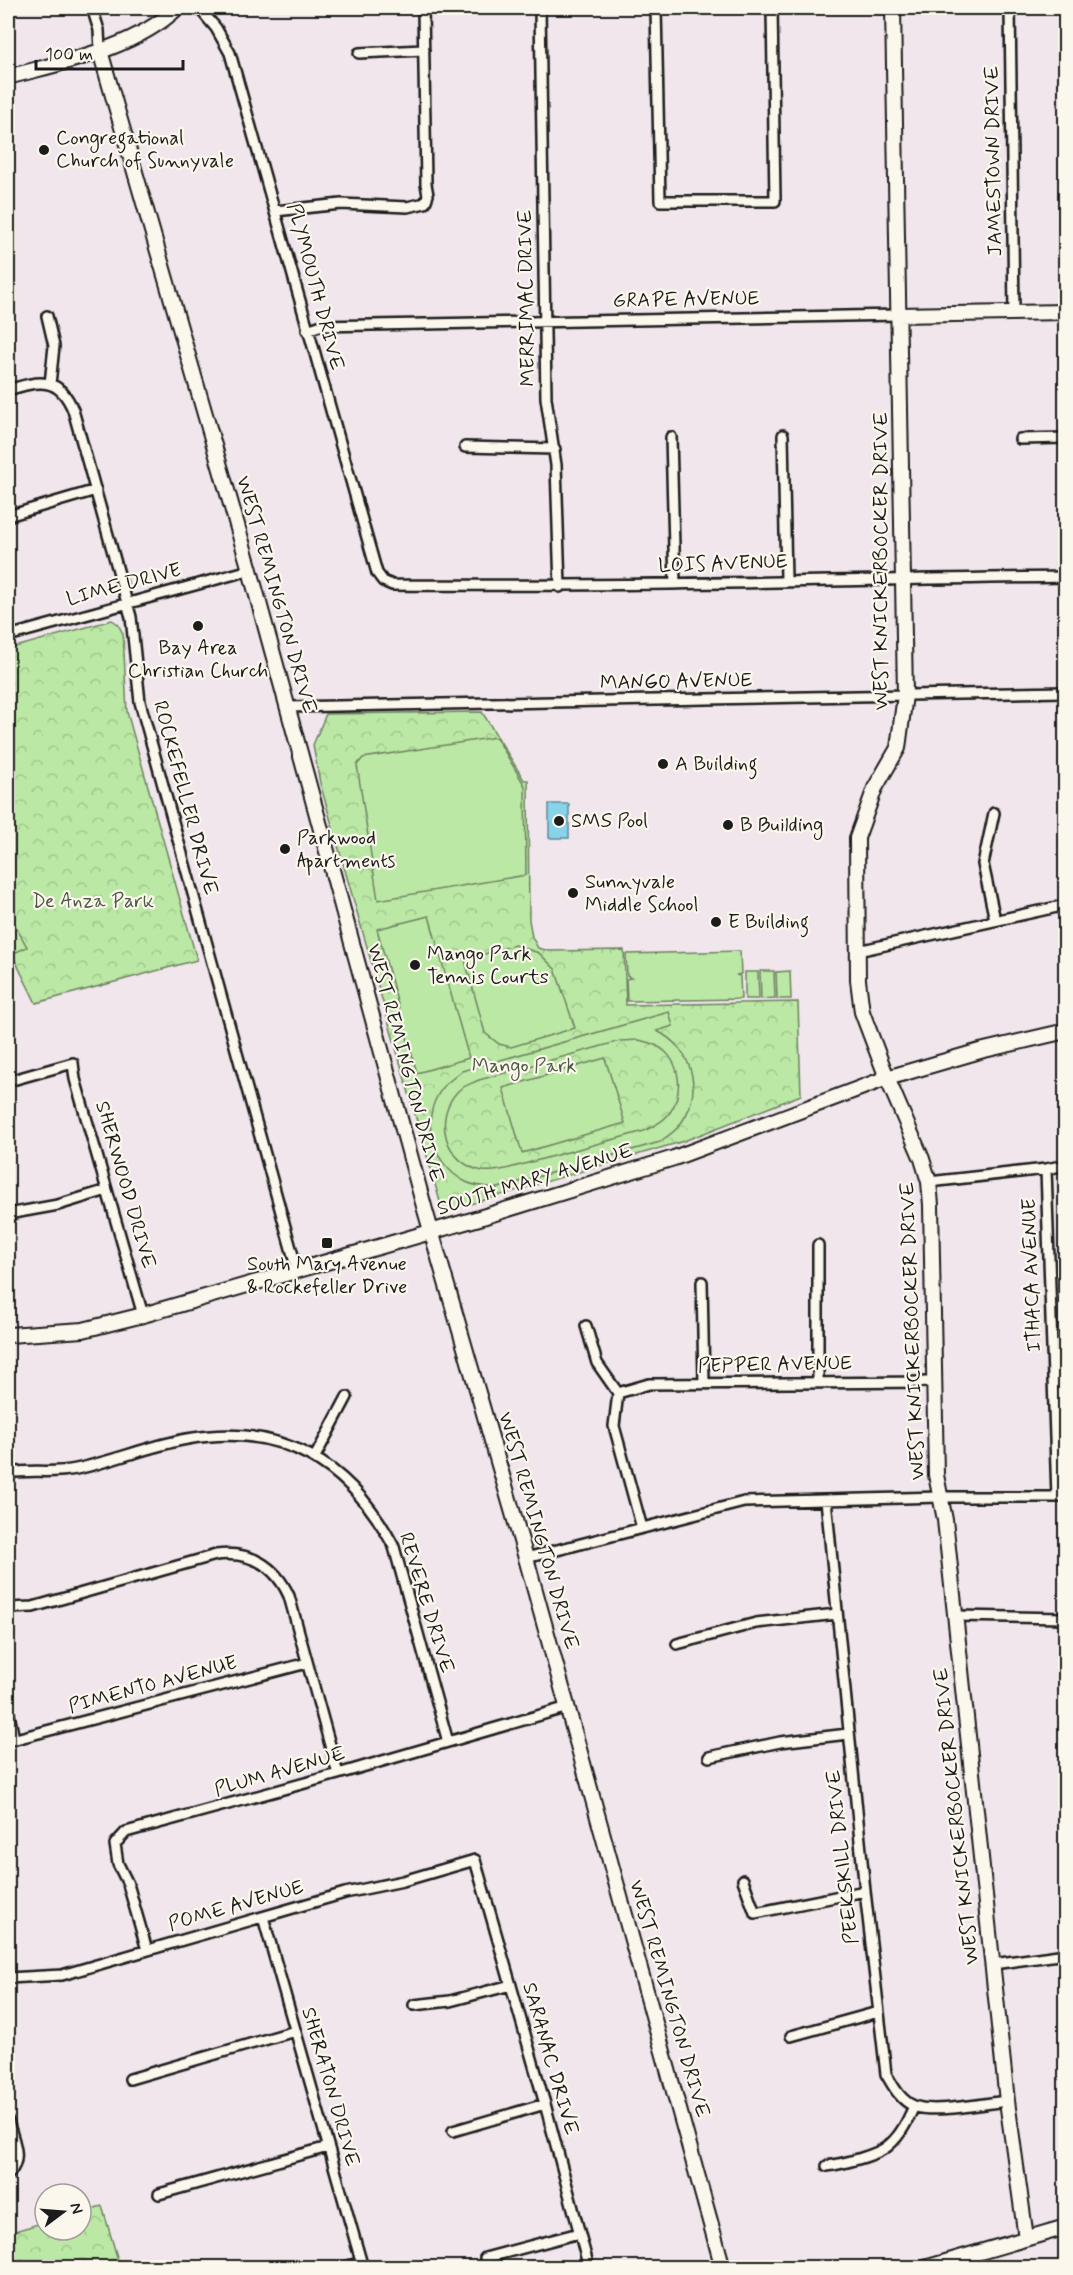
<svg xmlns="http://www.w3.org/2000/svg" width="1073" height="2275" viewBox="0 0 1073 2275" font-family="Mynerve,sans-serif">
	<defs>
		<pattern id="park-crowns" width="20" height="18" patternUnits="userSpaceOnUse" patternTransform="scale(1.5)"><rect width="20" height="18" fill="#bbe8a5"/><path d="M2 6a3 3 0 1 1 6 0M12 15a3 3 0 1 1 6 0" fill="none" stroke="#a0c68d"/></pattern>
	</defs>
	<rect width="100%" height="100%" fill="#f1e6ec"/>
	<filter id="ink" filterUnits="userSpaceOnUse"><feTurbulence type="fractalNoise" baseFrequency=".0167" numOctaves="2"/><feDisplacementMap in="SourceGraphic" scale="12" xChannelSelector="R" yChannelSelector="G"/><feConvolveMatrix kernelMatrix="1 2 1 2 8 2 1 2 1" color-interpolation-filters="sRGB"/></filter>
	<g filter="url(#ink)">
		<path fill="url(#park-crowns)" stroke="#6c8260" stroke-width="1.5" d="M112,620l6,4 5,10 4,78 70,248 -161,43 -28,-57v-297z
			M482,712l42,68h4l1,140 3,17 6,11 11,3 75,-1 2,55 172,-3 3,93 -117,46 -241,71 -123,-429 -7,-38 13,-31z
			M102,2206l18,61h-112v-34l37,-11v8h36v-18z"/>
		<path fill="#bbe8a5" stroke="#6c8260" stroke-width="1.5" fill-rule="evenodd" d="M496,737l29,49 1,89 -148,25 -21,-135 6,-7z
			M8,912l19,35 -19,9z
			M429,916l40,142 -52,15 -40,-144z
			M514,945l25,8 16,16 20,59 -64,19 -12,-3 -14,-11 -20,-73z
			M740,951l1,23 -5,1 4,1 1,23 -114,2 -1,-22 5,-1 -4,-2 -1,-22z
			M774,971l1,27 -14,1 -1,-28z
			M790,971l1,28h-14l-1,-27z
			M745,972h13l1,27h-14z
			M669,1012l4,14 -16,5c37,18 48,64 21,96 -5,6 -12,10 -18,15l-162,46c-10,-1 -22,-1 -32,-6 -36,-18 -49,-69 -19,-99 5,-4 10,-8 15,-12zM639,1040c6,2 13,3 18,6 25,13 28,50 10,70 -6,7 -15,11 -23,15l-138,38c-7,1 -16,3 -23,2 -38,-7 -51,-53 -25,-80 5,-5 15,-8 21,-11l141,-39z
			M605,1058l20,65 -103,30 -19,-65z"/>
		<path fill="#89d3ea" stroke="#5d8a98" stroke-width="1.5" d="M549,804h20v34h-20z"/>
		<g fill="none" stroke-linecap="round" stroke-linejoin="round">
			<g stroke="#1c1c1c" stroke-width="14">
				<path id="street" d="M92,8l7,22 1,21
					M199,8l17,20 14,25 147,520 6,8 9,4c225,2 449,-5 674,-8
					M540,8l6,390 10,67 4,122
					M656,8l4,193h115l-3,-193
					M1010,8l4,305
					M359,53l65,-3
					M275,211l66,-7 66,3 18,-4 3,-8 -2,-11 -3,-176
					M47,316l7,30 -4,38
					M307,330l12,-4 579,-11
					M8,390c30,-9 51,-15 65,20l58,207 9,85 157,568
					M783,435l3,145
					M671,437l4,147
					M1020,439l46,-1
					M465,447l90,2
					M8,516l88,-26
					M8,636l242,-66
					M287,707l779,-15
					M994,813l-11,51 12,56
					M858,951l208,-46
					M16,1079l57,-16 2,16 68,236
					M1046,1169l20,-4
					M929,1182l117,-13 11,328
					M8,1214l50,-9 49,-15
					M818,1245v137
					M702,1282l2,101
					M586,1326l11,37 21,30
					M618,1393l31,-9 285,-2
					M618,1393l-4,33 28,102
					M315,1457l32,-60
					M8,1473c22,-4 46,1 68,-4 38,-8 73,-23 111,-30 95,-17 164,25 207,108l54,195
					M826,1500l39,391 21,183c7,12 14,26 28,32 19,8 71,-3 93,-5
					M526,1558l218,-56 197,-5h125
					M8,1608l25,-1 183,-52c34,-4 59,10 73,41l49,178
					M955,1616l111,2
					M677,1644l79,-21 81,-9
					M8,1709l6,30
					M8,1741l299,-78
					M709,1757l71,-15 68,-8
					M743,1880l12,33 110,-22
					M263,1917l100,351
					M147,1950l-19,-66 -10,-20 -3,-20 11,-12 212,-58 230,-67
					M993,1964l73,-10
					M8,1978l54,-3 283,-82 58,-12 72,-21 70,244 44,164
					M414,2005l36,-4 61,-16
					M791,2036l87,-24
					M130,2079l165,-48
					M8,2121c5,20 16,37 0,54
					M453,2131l92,-27
					M827,2166c15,-2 52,-11 62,-21 12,-10 19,-25 25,-39
					M159,2194l169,-47
					M485,2258l94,-25
					M343,2268l18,-6"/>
			</g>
			<g stroke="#1c1c1c" stroke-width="18">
				<path id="secondary" d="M893,8l12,687 -7,53 -23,40 -18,50 1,142 4,32 25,66 35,81 7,23 2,23 5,270 9,45 62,581 19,137
					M100,51l150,519 175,640 101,348 197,710
					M8,77c55,-15 126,-28 169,-69
					M898,315l168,-3
					M8,1335l75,-5 60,-15 336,-97 195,-60 213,-80 93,-27 86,-20
					M925,2268l141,-41"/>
			</g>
			<use href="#street" stroke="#fbf7ec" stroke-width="9"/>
			<use href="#secondary" stroke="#fbf7ec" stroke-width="14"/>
		</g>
	</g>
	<g fill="#1c1c1c" stroke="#fbf7ec" stroke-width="2">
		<circle cx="44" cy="150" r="6"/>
		<circle cx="198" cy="626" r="6"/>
		<circle cx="663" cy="764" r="6"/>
		<circle cx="559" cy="821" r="6"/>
		<circle cx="728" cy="825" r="6"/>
		<circle cx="285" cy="849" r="6"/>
		<circle cx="573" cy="893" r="6"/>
		<circle cx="716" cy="922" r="6"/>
		<circle cx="415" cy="965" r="6"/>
		<rect x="321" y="1237" width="12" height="12" rx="3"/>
	</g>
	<g text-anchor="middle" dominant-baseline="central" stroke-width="4.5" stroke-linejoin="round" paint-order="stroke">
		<g font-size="20" fill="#1c1c1c" stroke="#fbf7ec" text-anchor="start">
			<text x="56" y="138">Congregational<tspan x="56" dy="23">Church of Sunnyvale</tspan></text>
			<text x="198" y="648" text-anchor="middle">Bay Area<tspan x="198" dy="23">Christian Church</tspan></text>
			<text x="675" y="764">A Building</text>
			<text x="571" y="821">SMS Pool</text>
			<text x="740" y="825">B Building</text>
			<text x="297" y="838">Parkwood<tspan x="297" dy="23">Apartments</tspan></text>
			<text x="585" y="882">Sunnyvale<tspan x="585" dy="23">Middle School</tspan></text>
			<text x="728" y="922">E Building</text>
			<text x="427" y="954">Mango Park<tspan x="427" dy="23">Tennis Courts</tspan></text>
			<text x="327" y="1264" text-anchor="middle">South Mary Avenue<tspan x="327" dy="23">&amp; Rockefeller Drive</tspan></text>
		</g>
		<g font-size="20" fill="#1c1c1c" stroke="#fbf7ec">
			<text transform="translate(994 161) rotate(-91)">JAMESTOWN DRIVE</text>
			<text transform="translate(315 287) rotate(75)">PLYMOUTH DRIVE</text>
			<text transform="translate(527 298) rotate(-91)">MERRIMAC DRIVE</text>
			<text transform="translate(686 300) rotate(-1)">GRAPE AVENUE</text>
			<text transform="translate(881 561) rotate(-90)">WEST KNICKERBOCKER DRIVE</text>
			<text transform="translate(723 564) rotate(-2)">LOIS AVENUE</text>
			<text transform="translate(124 585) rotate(-15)">LIME DRIVE</text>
			<text transform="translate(276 595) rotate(74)">WEST REMINGTON DRIVE</text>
			<text transform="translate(676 682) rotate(-1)">MANGO AVENUE</text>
			<text transform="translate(185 798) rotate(75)">ROCKEFELLER DRIVE</text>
			<text transform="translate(405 1063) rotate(75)">WEST REMINGTON DRIVE</text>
			<text transform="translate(535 1180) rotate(-17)">SOUTH MARY AVENUE</text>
			<text transform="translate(125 1185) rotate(74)">SHERWOOD DRIVE</text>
			<text transform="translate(1032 1275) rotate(-92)">ITHACA AVENUE</text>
			<text transform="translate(913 1331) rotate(-92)">WEST KNICKERBOCKER DRIVE</text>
			<text transform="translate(775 1365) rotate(-1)">PEPPER AVENUE</text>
			<text transform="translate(538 1531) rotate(74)">WEST REMINGTON DRIVE</text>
			<text transform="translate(426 1603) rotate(73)">REVERE DRIVE</text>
			<text transform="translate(153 1685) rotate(-15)">PIMENTO AVENUE</text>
			<text transform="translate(280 1772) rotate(-16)">PLUM AVENUE</text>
			<text transform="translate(957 1816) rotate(-96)">WEST KNICKERBOCKER DRIVE</text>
			<text transform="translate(843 1857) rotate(-96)">PEEKSKILL DRIVE</text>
			<text transform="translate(236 1906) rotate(-16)">POME AVENUE</text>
			<text transform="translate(669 1999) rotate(74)">WEST REMINGTON DRIVE</text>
			<text transform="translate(550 2059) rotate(74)">SARANAC DRIVE</text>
			<text transform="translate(330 2087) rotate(74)">SHERATON DRIVE</text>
		</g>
		<g font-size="20" fill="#4c5945" stroke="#fbf7ec">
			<text x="93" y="901">De Anza Park</text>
			<text x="524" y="1066">Mango Park</text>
		</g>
	</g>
	<rect width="1073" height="2275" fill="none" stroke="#fbf7ec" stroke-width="30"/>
	<rect x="15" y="15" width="1043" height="2245" fill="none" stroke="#1c1c1c" stroke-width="2" filter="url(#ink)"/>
	<g transform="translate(63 2212) rotate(74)"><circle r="28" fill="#fbf7ec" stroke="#a29f99" stroke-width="1.5"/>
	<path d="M0-4.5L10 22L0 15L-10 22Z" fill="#1c1c1c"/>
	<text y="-9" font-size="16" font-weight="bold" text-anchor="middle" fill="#1c1c1c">N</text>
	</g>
	<path d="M36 60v9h147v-9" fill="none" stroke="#1c1c1c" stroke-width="3"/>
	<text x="45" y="60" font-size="18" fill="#1c1c1c" stroke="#fbf7ec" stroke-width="4.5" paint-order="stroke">100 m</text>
</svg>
